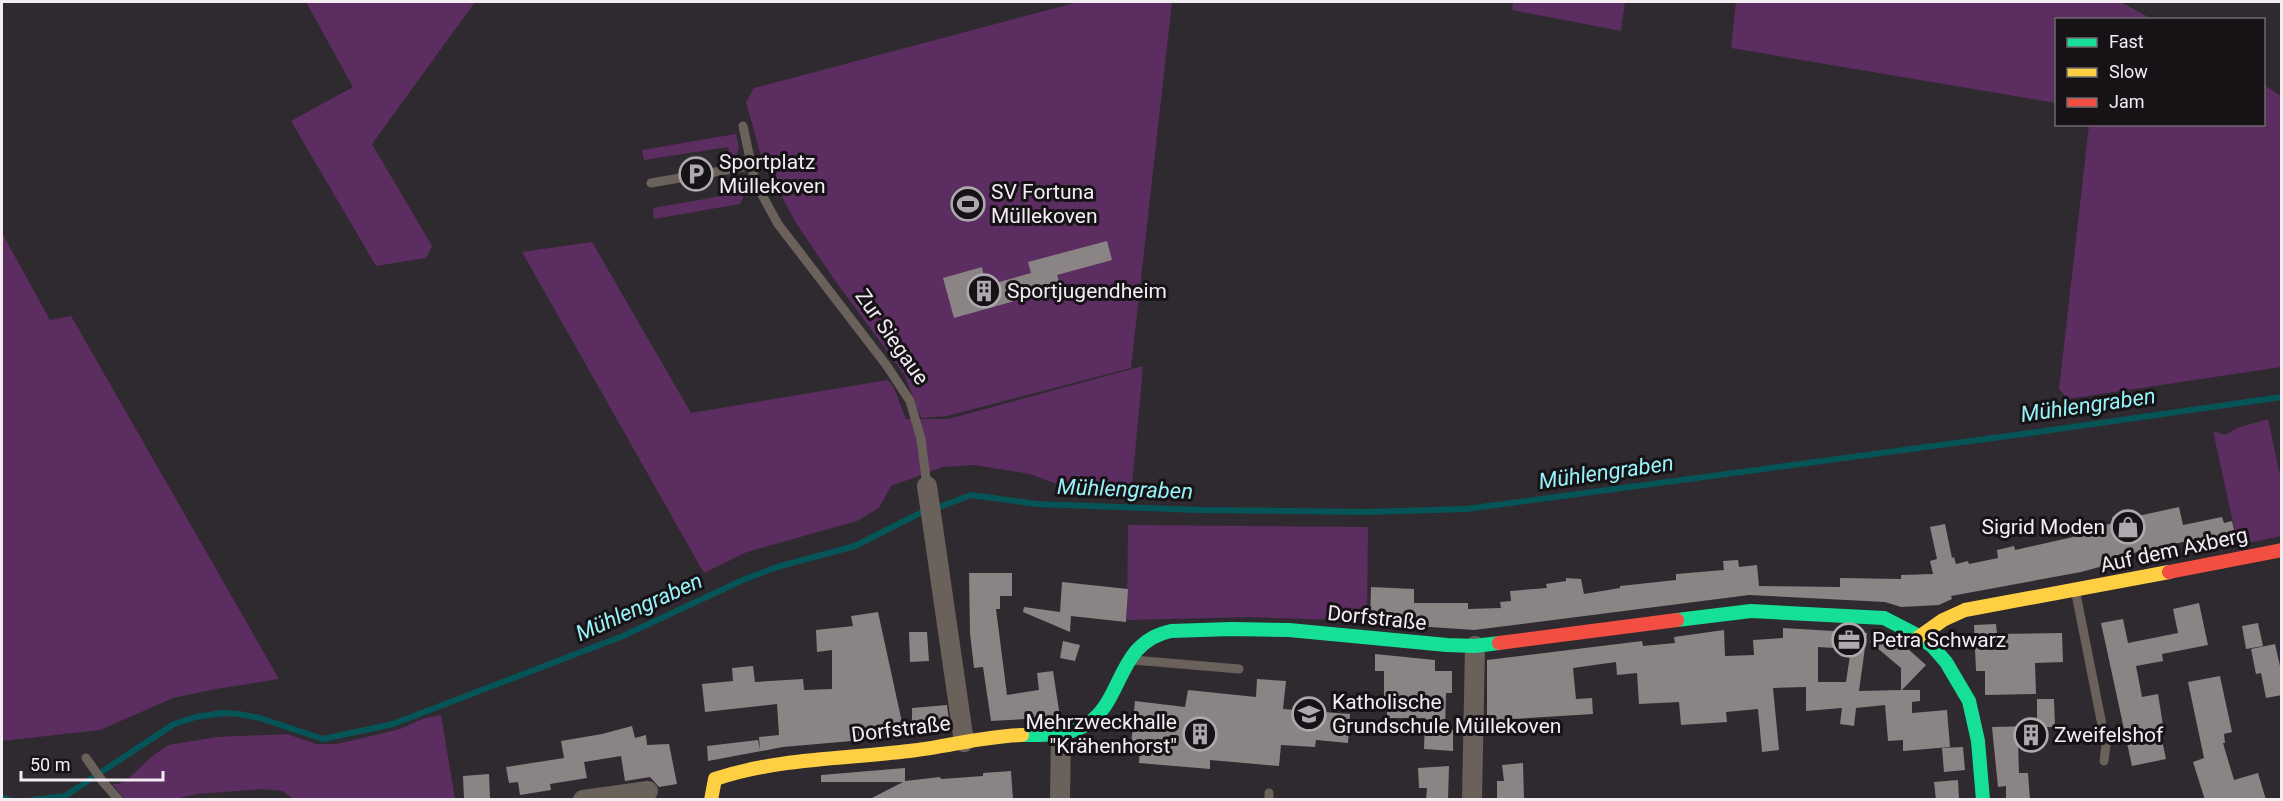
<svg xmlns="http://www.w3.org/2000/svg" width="2283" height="801" viewBox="0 0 2283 801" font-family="Roboto,sans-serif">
	<rect width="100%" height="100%" fill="#2f2a2f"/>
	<path fill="#5c2d60" d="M306,2h169l-103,142 60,102 -6,12 -50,8 -85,-145 62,-34z
		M1078,2h94l-41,366 -184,48 -26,2 -17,-44 -68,-92 -40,-59 -20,-37 -15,-30 -15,-54 8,-14z
		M1513,2h112l-4,29 -109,-21z
		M1736,2h385l31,17 -96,1v83l-325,-55z
		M2264,85l17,11v271l-213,32 -9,-10 30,-264 175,-1z
		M736,134l3,14 -4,11 -5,2 -2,-14 -84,13 -2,-10z
		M732,179h7l8,9 -7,16 -86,15 -1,-11 80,-14z
		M2,233l48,87 21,-4 208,363 -63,10 -43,9 -73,32 -98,11z
		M592,242l99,171 197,-33 6,8 12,31h42l195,-53 -12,131 -64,-9 -37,-14 -56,-9 -31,2 -52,19 -12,22 -22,13 -110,31 -43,21 -182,-321z
		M2268,419l13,61v56l-43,9 -25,-114 12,4 12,-7z
		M1128,525l240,2 -1,94 -117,-4 -123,3z
		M441,715l14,84h-161l-12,-8 -21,-2 -63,5 -24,5 -48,1 -14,-16h6l10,-5 23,-22 17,-12 49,-8 70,-3 29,10h21l63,-15 25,-11z"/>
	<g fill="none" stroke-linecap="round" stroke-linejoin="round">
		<path stroke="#055558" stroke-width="6" d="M2,797l7,3
			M32,800l33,-4 109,-72 22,-7 26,-4 17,1 21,4 63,21 70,-15 230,-88 122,-57 32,-12 78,-21 67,-34 15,-4 34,-13 66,9 162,6 167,2 100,-3 564,-76 252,-36"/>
	</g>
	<path fill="#8a8485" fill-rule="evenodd" d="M1107,241l5,19 -55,15 4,13 -107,30 -11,-40 39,-11 2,11 6,-2 2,8 39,-11 -3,-11z
		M2179,507l4,18 39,-8 2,6 8,-2 4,17 -9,2 1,2 -20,4 -2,-9 -60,13 -33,8 1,5 -33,9 -130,24 1,3 -13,6 -38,2 -16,-5 -136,-7 -275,35 -73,-5 1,-6 -32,-1 1,-31 43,2v14h54v6l33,-1 -1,-6 11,-1 -1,-10 37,-3 -1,-4 20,-3v-3l15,1 3,15 36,-6v-2l56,-6v-6l48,-4 -1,-9 15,-1 1,7 18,-2 2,21 81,1v-9l61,1v-4l32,-1 -3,-13 7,-2 -7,-32 15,-3 7,34 2,-1 2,7 12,-3 1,3 29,-6 -1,-8 17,-4 1,4 58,-13 -1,-5 42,-9 -2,-6 25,-5 1,4z
		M969,573h43v23h-12v13h-4l11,86 32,-5 -2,-17 16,-2 7,46 -69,4 -8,-54 -9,1 -4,-35z
		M1062,582l66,7 -2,33 -55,-6 -1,16 -47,-20 1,-5 36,5z
		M2199,603l9,42 -46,9 1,7 -27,5 6,31 16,-3 5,31 -4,1 7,33 -34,7 -31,-143 22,-4 5,24 50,-10 -5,-24z
		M878,612l25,115 9,-1v-18l35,-3 2,16h-5v9l-47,7 -114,10 -75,14 -1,-15 51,-6 2,10 -1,-13 20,-2 -2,-31 -72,8 -3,-28 31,-3 -1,-13 21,-2 2,16 48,-3 1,11 28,-1v-39l-15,2 -1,-22 37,-4 -2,-10z
		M2258,623l5,23 -17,3 -4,-23z
		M1996,624l1,10 65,-1 1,29 -28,1 1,31 -51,1v-24h-9l-2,-46z
		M1783,628l84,5 -8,58 42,-1v-22l-32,-27 39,8 18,16 -24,25h18v11l-8,1v11l35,-3 3,37 -47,4v-11l-15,1 -3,-36 -29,3 -2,18 -14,-2 2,-16 -36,3v-24l-33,1 6,62 -17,2 -4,-43 -32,3 1,10 -46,3 -2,-23 -40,2 -2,-31 -20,2 -1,-13 -43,6 3,31 16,-1 1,16 -80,5 1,12 -27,1v-72l155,-19 1,5 32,-3 -1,-6 50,-7 1,26 29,-1 -1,-15 30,-2zM1818,647l33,2 -5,33h-28z
		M909,632h18l2,29 -19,1z
		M1063,641l17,4 -5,16 -15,-3z
		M2275,644l7,31v20l-16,3 -5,-25 -5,1 -5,-25z
		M1375,654l60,6v11h17v22h-6l-1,37h8v21l-29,-2 1,-31h-38v-15h-3v-32h-9z
		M2220,676l12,56 -8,2 1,9h-2l11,37 24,-7 8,27h-61l-12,-38 11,-4 -16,-76z
		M1257,679l29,2 -3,28 67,5 -2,29 -32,-3 -1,7 -34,-2 -2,21 -69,-6v9l-71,-6 1,-16h-9l4,-46 50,6 3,-17 68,7z
		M2037,699h17l1,28h-10v16h-27l1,30h9l2,27h-24v-14l-8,1 -6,-60 45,-1z
		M632,726l3,12 11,-3 1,10 22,-1 8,40 -18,3 -9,-10 -25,4 -4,-25 -37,6 3,16 -37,6 1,6 -31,5 -2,-13 -9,1 -3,-16 58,-9 -3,-17 41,-7z
		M1963,747l2,23 -21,2 -2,-24z
		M1523,763l1,37h-27v-19h7l-2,-16z
		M1449,766l-1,34h-22l1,-12h-8l-1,-20z
		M905,768v13l35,-4 1,2 42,-3v-3l28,-2 2,29h-145l35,-18h-82v-7z
		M489,774l1,24 -26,1 -1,-23z
		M1958,780l1,20h-23l-2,-18z"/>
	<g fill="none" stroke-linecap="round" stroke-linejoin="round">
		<path stroke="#6b615b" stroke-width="9" d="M743,126l12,56 23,42 109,142 23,35 11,38 6,47
			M651,183l99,-17
			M2076,594l30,151 -2,16
			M1133,660l106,9
			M86,758l17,24 16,18
			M1269,800v-7"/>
		<path stroke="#6b615b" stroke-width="20" d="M927,486l37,256
			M583,800l65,-9
			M1060,800l1,-67
			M1472,800l3,-154"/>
		<path stroke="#16e098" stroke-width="14" d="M1677,620l74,-9 133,7 31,16 17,12 14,16 23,39 9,40 5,59
			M1022,735c19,0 42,1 60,-8 43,-22 32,-84 89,-96l60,-2 58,1 158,15 28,1 24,-3"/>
		<path stroke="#ffcf43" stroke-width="14" d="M1919,637l24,-17 22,-10 204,-38
			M711,800l4,-21c63,-21 129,-20 194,-28 39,-4 72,-15 113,-16"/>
		<path stroke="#f24e42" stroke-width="14" d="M2169,572l113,-22
			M1499,643l178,-23"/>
	</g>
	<defs>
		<g id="parking-ring" transform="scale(1.725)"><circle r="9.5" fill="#161216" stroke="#aea9ae" stroke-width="1.5"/><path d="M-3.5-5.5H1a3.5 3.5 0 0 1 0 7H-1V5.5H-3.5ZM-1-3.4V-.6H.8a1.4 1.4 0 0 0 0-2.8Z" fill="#aea9ae"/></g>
		<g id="stadium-ring" transform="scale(1.725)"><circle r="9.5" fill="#161216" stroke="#aea9ae" stroke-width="1.5"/><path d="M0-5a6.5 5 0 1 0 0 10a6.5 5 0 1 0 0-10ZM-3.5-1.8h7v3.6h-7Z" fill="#aea9ae"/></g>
		<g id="building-ring" transform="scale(1.725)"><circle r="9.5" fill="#161216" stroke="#aea9ae" stroke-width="1.5"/><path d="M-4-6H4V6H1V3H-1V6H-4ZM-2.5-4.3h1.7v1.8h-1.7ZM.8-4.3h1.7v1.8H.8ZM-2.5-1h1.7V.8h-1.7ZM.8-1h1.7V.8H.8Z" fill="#aea9ae"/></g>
		<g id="shop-ring" transform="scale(1.725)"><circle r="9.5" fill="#161216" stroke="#aea9ae" stroke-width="1.5"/><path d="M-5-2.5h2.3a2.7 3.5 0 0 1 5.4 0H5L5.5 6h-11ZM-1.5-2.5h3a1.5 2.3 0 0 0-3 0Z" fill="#aea9ae"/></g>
		<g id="office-ring" transform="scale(1.725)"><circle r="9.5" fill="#161216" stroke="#aea9ae" stroke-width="1.5"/><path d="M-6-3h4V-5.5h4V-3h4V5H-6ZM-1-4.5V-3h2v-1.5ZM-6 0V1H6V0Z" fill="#aea9ae"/></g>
		<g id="school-ring" transform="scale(1.725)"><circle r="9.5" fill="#161216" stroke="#aea9ae" stroke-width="1.5"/><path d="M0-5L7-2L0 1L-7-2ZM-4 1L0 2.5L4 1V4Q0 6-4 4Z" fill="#aea9ae"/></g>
	</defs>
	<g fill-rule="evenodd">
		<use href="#parking-ring" x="696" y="174"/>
		<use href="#stadium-ring" x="968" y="204"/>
		<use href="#building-ring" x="984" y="291"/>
		<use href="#shop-ring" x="2128" y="527"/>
		<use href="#office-ring" x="1849" y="640"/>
		<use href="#school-ring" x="1309" y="714"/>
		<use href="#building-ring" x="1200" y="734"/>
		<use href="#building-ring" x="2031" y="735"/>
	</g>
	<g text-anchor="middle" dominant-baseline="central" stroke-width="6" stroke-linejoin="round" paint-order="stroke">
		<g font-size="21" fill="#f3edf3" stroke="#161216" text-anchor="start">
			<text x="719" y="162">Sportplatz<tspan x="719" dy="24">Müllekoven</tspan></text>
			<text x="991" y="192">SV Fortuna<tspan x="991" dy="24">Müllekoven</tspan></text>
			<text x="1007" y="291">Sportjugendheim</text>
			<text x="2105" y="527" text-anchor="end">Sigrid Moden</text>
			<text x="1872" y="640">Petra Schwarz</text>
			<text x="1332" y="702">Katholische<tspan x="1332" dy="24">Grundschule Müllekoven</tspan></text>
			<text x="1177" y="722" text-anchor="end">Mehrzweckhalle<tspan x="1177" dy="24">"Krähenhorst"</tspan></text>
			<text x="2054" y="735">Zweifelshof</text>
		</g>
		<g font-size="21" fill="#f3edf3" stroke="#161216">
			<text transform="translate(892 337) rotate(55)">Zur Siegaue</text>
			<text transform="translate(2174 550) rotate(-12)">Auf dem Axberg</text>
			<text transform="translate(1377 618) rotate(6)">Dorfstraße</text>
			<text transform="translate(901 729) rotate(-7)">Dorfstraße</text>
		</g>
		<g font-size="22" font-style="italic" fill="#96f3f8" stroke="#161216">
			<text transform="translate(2088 405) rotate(-8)">Mühlengraben</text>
			<text transform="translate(1606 472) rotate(-8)">Mühlengraben</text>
			<text transform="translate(1125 489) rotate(2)">Mühlengraben</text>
			<text transform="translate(639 607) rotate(-24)">Mühlengraben</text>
		</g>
	</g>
	<rect width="2283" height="801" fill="none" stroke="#f3edf3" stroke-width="6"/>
	<rect x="2055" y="18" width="210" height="108" fill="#161216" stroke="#6e6a6e" stroke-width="1.5"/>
	<rect x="2067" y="38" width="30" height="9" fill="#16e098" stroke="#6e6a6e" stroke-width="1.5"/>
	<text x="2109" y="48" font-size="18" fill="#f3edf3">Fast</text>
	<rect x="2067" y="68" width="30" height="9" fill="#ffcf43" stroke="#6e6a6e" stroke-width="1.5"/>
	<text x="2109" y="78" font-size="18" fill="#f3edf3">Slow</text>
	<rect x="2067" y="98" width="30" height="9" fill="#f24e42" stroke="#6e6a6e" stroke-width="1.5"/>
	<text x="2109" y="108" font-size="18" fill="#f3edf3">Jam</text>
	<path d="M21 771v9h142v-9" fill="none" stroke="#f3edf3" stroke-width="3"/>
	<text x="30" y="771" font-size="18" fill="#f3edf3" stroke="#161216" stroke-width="4.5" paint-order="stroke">50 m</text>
</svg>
